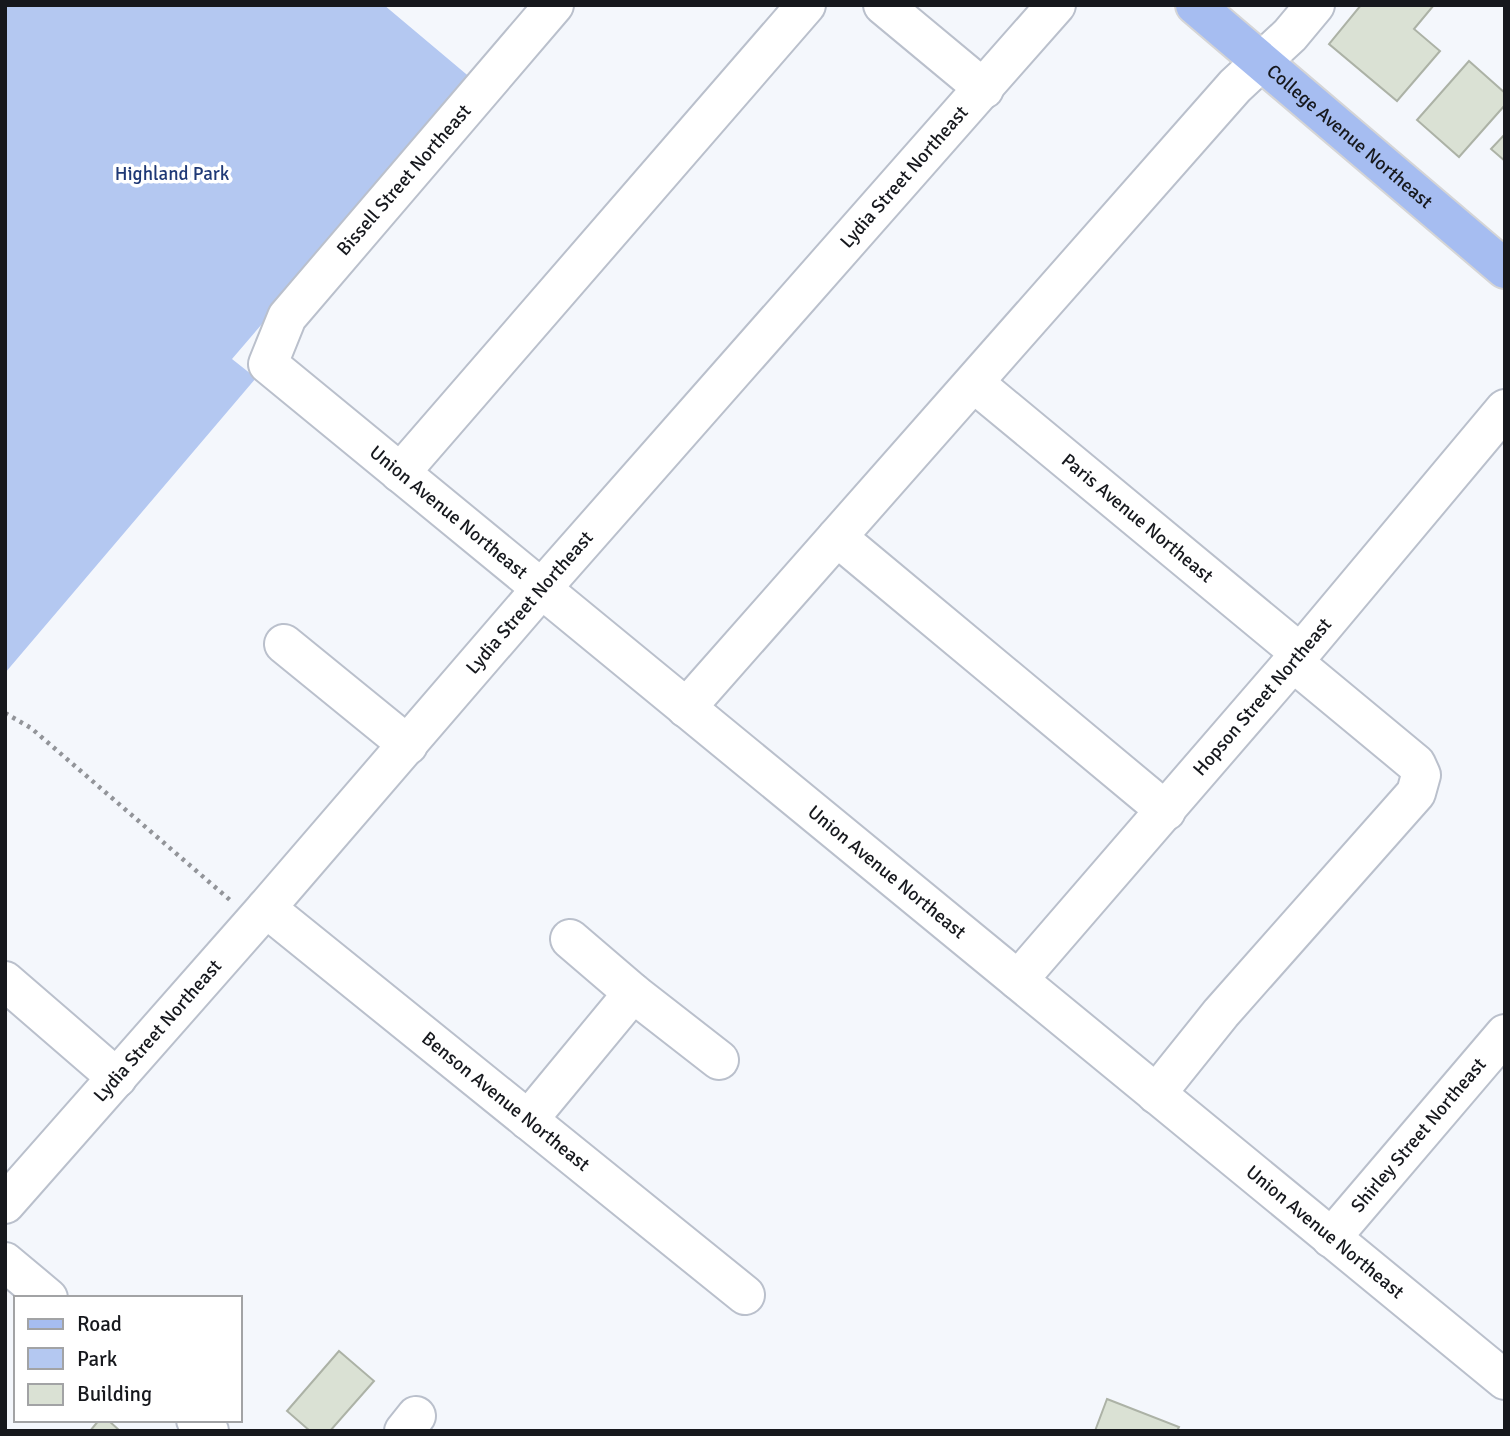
<svg xmlns="http://www.w3.org/2000/svg" width="1510" height="1436" viewBox="0 0 1510 1436" font-family="Signika,sans-serif">
	<rect width="100%" height="100%" fill="#f4f7fc"/>
	<path fill="#b4c8f1" d="M5,5h379l88,74 -240,280 24,19 -251,295z"/>
	<path fill="#dae1d4" stroke="#acb2a6" stroke-width="2" d="M1361,5h73l-20,24 26,22 -43,50 -68,-57z
		M1469,61l36,32v12l-46,52 -42,-37z
		M1505,134v27l-14,-12z
		M339,1351l35,30 -44,50h-20l-23,-20z
		M1107,1399l72,28 -2,4h-82z
		M99,1420h9l12,11h-30z"/>
	<g fill="none" stroke-linecap="round" stroke-linejoin="round">
		<g stroke="#bac0cc" stroke-width="42">
			<g id="minor">
				<path id="s1" d="M554,5l-267,312 -19,47 1237,1016"/>
				<path d="M883,5l101,84"/>
				<path id="s2" d="M974,383l326,270"/>
				<path d="M400,473l406,-468"/>
				<path d="M837,537l329,274"/>
				<path d="M284,644l124,101"/>
				<path d="M686,708l549,-622 55,-51 25,-30"/>
				<path id="s3" d="M266,908l479,387"/>
				<path d="M570,939l63,54 86,67"/>
				<path id="s4" d="M1018,980l275,-318 212,-253"/>
				<path d="M5,981l112,97"/>
				<path d="M1156,1094l65,-81 195,-220 5,-18 -5,-11 -123,-102"/>
				<path d="M528,1120l105,-127"/>
				<path id="s5" d="M5,1204l261,-296 275,-319 515,-584"/>
				<path id="s6" d="M1331,1238l174,-204"/>
				<path d="M5,1262l43,36"/>
				<path d="M196,1420l13,11"/>
				<path d="M404,1431l12,-15"/>
			</g>
		</g>
		<g stroke="#d5d5d6" stroke-width="42">
			<g id="major">
				<path id="s7" d="M1195,5l310,264"/>
			</g>
		</g>
		<path stroke="#929499" stroke-width="4.5" stroke-dasharray="3.5 5" stroke-linecap="butt" d="M5,713l26,15 199,172"/>
		<use href="#minor" stroke="#fff" stroke-width="38"/>
		<use href="#major" stroke="#a6bdf1" stroke-width="38"/>
	</g>
	<g text-anchor="middle" dominant-baseline="central" stroke-width="7" stroke-linejoin="round" paint-order="stroke">
		<g font-size="19" fill="#16181d" stroke="#fff">
			<text stroke="none"><textPath href="#s7" startOffset="203">College Avenue Northeast</textPath></text>
			<text stroke="none"><textPath href="#s5" startOffset="1365">Lydia Street Northeast</textPath></text>
			<text transform="translate(404 180) rotate(-49)">Bissell Street Northeast</text>
			<text stroke="none"><textPath href="#s1" startOffset="695">Union Avenue Northeast</textPath></text>
			<text stroke="none"><textPath href="#s2" startOffset="212">Paris Avenue Northeast</textPath></text>
			<text stroke="none"><textPath href="#s5" startOffset="798">Lydia Street Northeast</textPath></text>
			<text stroke="none"><textPath href="#s4" startOffset="374">Hopson Street Northeast</textPath></text>
			<text stroke="none"><textPath href="#s1" startOffset="1262">Union Avenue Northeast</textPath></text>
			<text stroke="none"><textPath href="#s5" startOffset="231">Lydia Street Northeast</textPath></text>
			<text stroke="none"><textPath href="#s3" startOffset="308">Benson Avenue Northeast</textPath></text>
			<text stroke="none"><textPath href="#s6" startOffset="135">Shirley Street Northeast</textPath></text>
			<text stroke="none"><textPath href="#s1" startOffset="1829">Union Avenue Northeast</textPath></text>
		</g>
		<g font-size="19" fill="#1f3976" stroke="#fff">
			<text x="172" y="174">Highland Park</text>
		</g>
	</g>
	<rect width="1510" height="1436" fill="none" stroke="#16181d" stroke-width="14"/>
	<rect x="14" y="1296" width="228" height="126" fill="#ffffff" stroke="#a2a3a5" stroke-width="2"/>
	<rect x="28" y="1319" width="35" height="10" fill="#a6bdf1" stroke="#a2a3a5" stroke-width="2"/>
	<text x="77" y="1331" font-size="21" fill="#16181d">Road</text>
	<rect x="28" y="1348" width="35" height="21" fill="#b4c8f1" stroke="#a2a3a5" stroke-width="2"/>
	<text x="77" y="1366" font-size="21" fill="#16181d">Park</text>
	<rect x="28" y="1384" width="35" height="21" fill="#dae1d4" stroke="#a2a3a5" stroke-width="2"/>
	<text x="77" y="1401" font-size="21" fill="#16181d">Building</text>
</svg>
